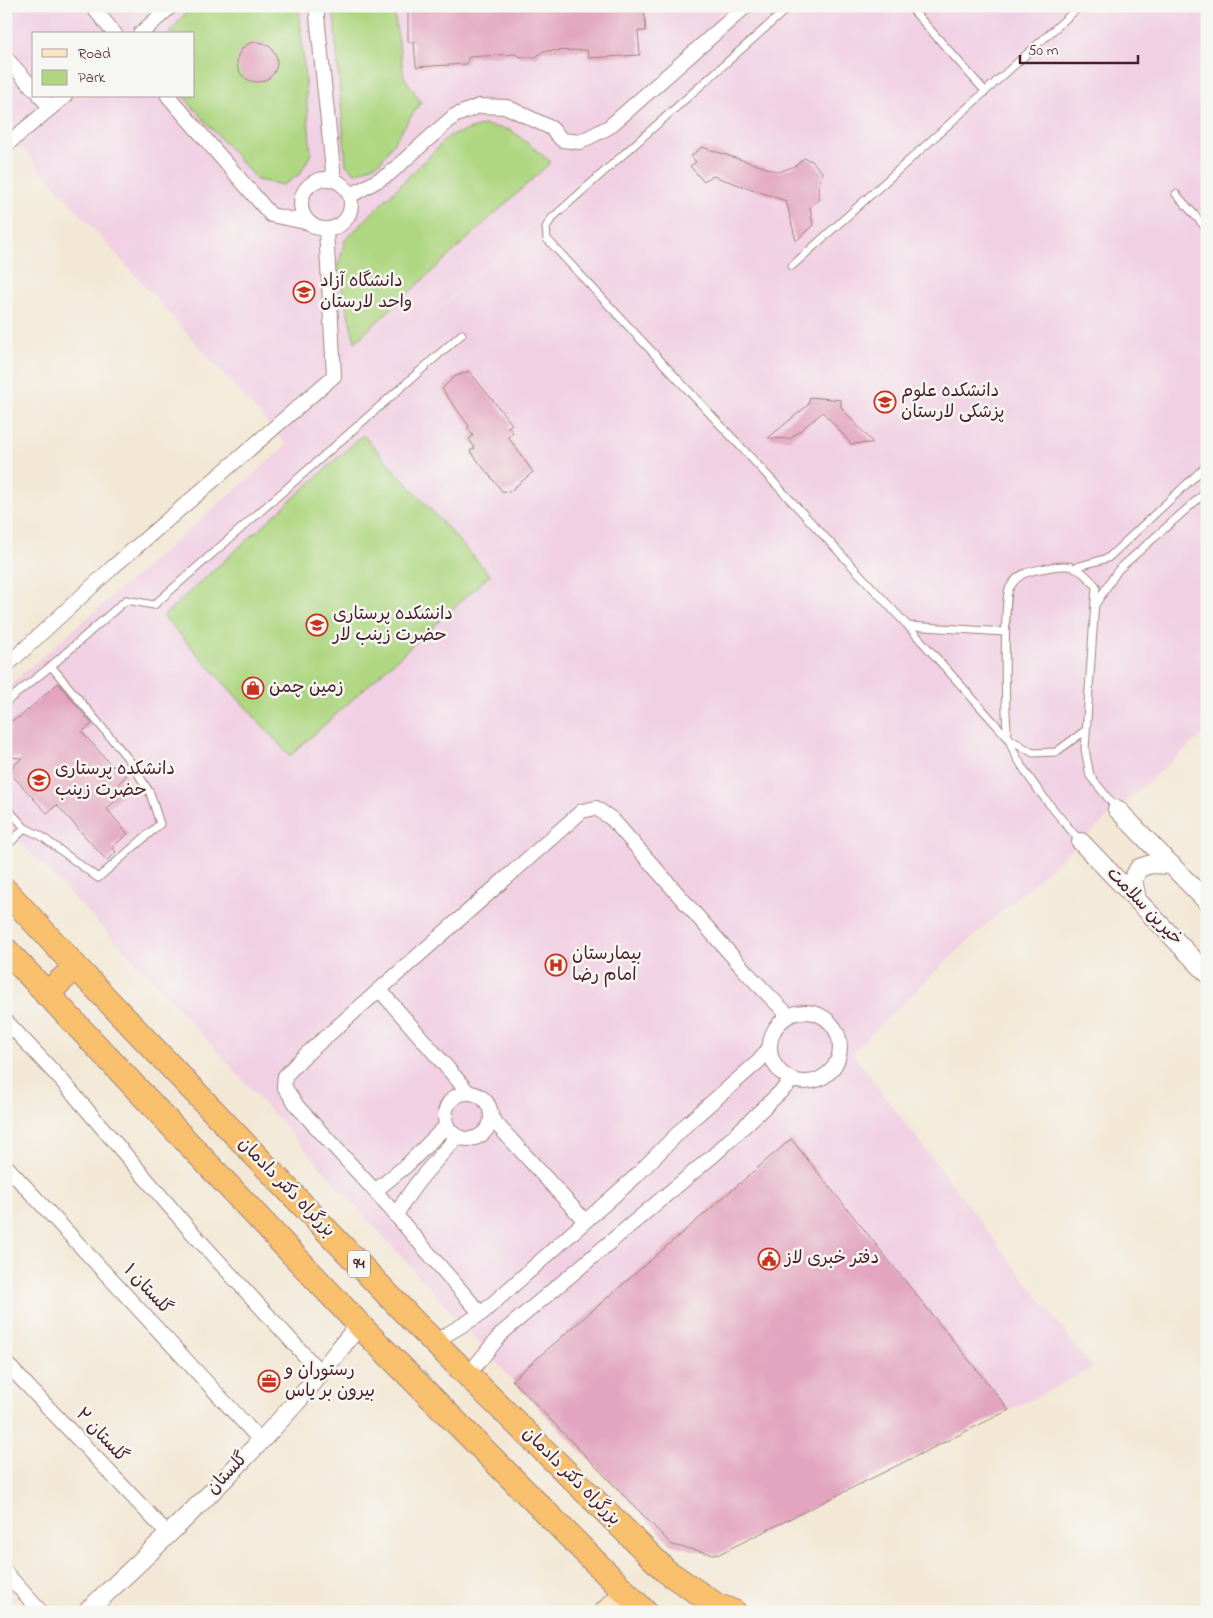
<svg xmlns="http://www.w3.org/2000/svg" width="1213" height="1618" viewBox="0 0 1213 1618" font-family="'Indie Flower','Playpen Sans Arabic',sans-serif">
	<rect width="100%" height="100%" fill="#f6f6f2"/>
	<filter id="ink" filterUnits="userSpaceOnUse"><feTurbulence type="fractalNoise" baseFrequency=".02" numOctaves="2"/><feDisplacementMap in="SourceGraphic" scale="10" xChannelSelector="R" yChannelSelector="G"/><feConvolveMatrix kernelMatrix="1 2 1 2 8 2 1 2 1" color-interpolation-filters="sRGB"/></filter>
	<filter id="wash" filterUnits="userSpaceOnUse"><feTurbulence type="fractalNoise" baseFrequency=".0096" numOctaves="4" result="noise"/><feDisplacementMap in="SourceGraphic" scale="20" xChannelSelector="R" yChannelSelector="G"/><feGaussianBlur stdDeviation="1.12" result="paint"/><feColorMatrix in="noise" values="0 0 0 0 0 0 0 0 0 0 0 0 0 0 0 0 0 1.4 0 .05"/><feComposite in="paint" operator="in"/></filter>
	<g filter="url(#wash)">
		<rect width="100%" height="100%" fill="#f3e8d5"/>
		<path fill="#f1d0e3" fill-rule="evenodd" d="M6,6h1201v724l-249,220 -106,103 240,315 -83,43 -218,-272 -279,241 -359,-400 -147,-153v-139l281,-243 -281,-314zM34,34h160v62h-160zM673,98v1l-244,219v-1z"/>
		<path fill="#afd782" stroke="#7c7b56" d="M196,6h103l12,148 -11,20 -17,11 -26,-5 -74,-84h11v-62h-25l14,-18z
			M333,6h60l11,71 17,25 -40,59 -25,13 -10,-9z
			M484,125l27,5 40,32 -196,180 -18,-73 8,-29 104,-104z
			M363,435l127,140 -200,181 -127,-140z"/>
		<g id="blocks">
			<path fill="#e2a4be" d="M429,6h215l2,25h-8l2,24 -51,3 -2,-8 -44,1 -7,6h-15l-6,-3 -46,3 -3,7 -50,3 -2,-25h-6v-34z
				M237 62a20 20 0 1 1 40 0a20 20 0 1 1-40 0Z
				M702,147l77,25 16,-6 9,-8 8,3 10,11 -4,18 2,9 -10,8 3,18 -17,16 -10,-40 -73,-25 -10,5 -13,-15 6,-4 -5,-6z
				M469,371l43,53 -4,3 5,5 -5,5 25,35 -24,20 -7,-1 -32,-40 5,-3 -6,-9 4,-3 -5,-8 1,-2 -27,-37 12,-12z
				M810,397l31,3v7l32,36 -22,1 -28,-32 -33,27 -22,-1 40,-33z
				M58,683l34,41 -10,8 31,35 5,-4 9,12 -11,11 6,8 -15,15 21,25 -16,13 4,5 -9,9 -50,-56 -10,8 -39,-42 14,-13 -16,-1v-33l15,-8z
				M791,1139l218,271 -292,145 -45,-10 -160,-165z"/>
		</g>
	</g>
	<g filter="url(#ink)">
		<use href="#blocks" fill-opacity="0" stroke="#9e8480" stroke-width="1"/>
		<g fill="none" stroke-linecap="round" stroke-linejoin="round">
			<g stroke="#9e8480" stroke-width="9">
				<path id="service" d="M790,6l-238,212 -6,9 1,12 361,387
					M909,6l76,85
					M1176,194l31,35
					M792,266l288,-260
					M1076,567l32,-9 99,-93
					M1095,605l23,-35 89,-79
					M1005,632l-97,-6 100,112 25,15 23,-1 30,-22
					M6,702l45,-36 75,-66 28,5 308,-271
					M6,807l19,21
					M1081,842c-23,-27 -61,-70 -72,-102 -5,-13 -5,-141 0,-151 9,-17 21,-18 38,-21 26,-5 31,-2 49,18l-11,163 5,27 27,33
					M6,847l19,-19 16,8 57,42 62,-54 -10,-31 -20,-32 -79,-95"/>
			</g>
			<g stroke="#9e8480" stroke-width="16">
				<path id="minor" d="M92,6l23,28
					M316,6l18,174
					M140,34l31,-28
					M6,58l28,31
					M40,96l11,12
					M168,96l103,119 39,8
					M6,145l59,-49
					M301 204a25 25 0 1 1 50 0a25 25 0 1 1-50 0Z
					M350,196l39,-22 65,-58 25,-10 28,1 44,21 11,12 18,2 29,-15 137,-121
					M6,666l107,-99 221,-191 -8,-147
					M379,989l90,104
					M770 1047a35 35 0 1 1 70 0a35 35 0 1 1-70 0Z
					M6,1021l58,62 125,146 131,143
					M445 1116a23 23 0 1 1 46 0a23 23 0 1 1-46 0Z
					M492,1119l93,102
					M6,1166l254,274
					M375,1191l32,-26 39,-39
					M396,1216c15,-30 39,-54 61,-79
					M481,1314l-106,-123 -78,-85 -13,-20 1,-10 17,-18 280,-247 14,-3 16,11 135,154 42,43
					M434,1342l47,-28 154,-137 53,-54 71,-62 10,-13 1,-5
					M6,1363l163,172
					M468,1375l34,-42 213,-179 78,-74
					M6,1573l35,39"/>
			</g>
			<g stroke="#9e8480" stroke-width="20">
				<path id="tertiary" d="M1117,809l90,93
					M1081,842l126,131
					M1137,900l-4,-21 6,-11 12,-4 21,1
					M86,1612c74,-68 147,-138 213,-213 21,-24 40,-50 60,-74"/>
			</g>
			<g stroke="#9e8480" stroke-width="22">
				<path id="secondary" d="M604,1612l22,-21"/>
			</g>
			<g stroke="#9e8480" stroke-width="26">
				<path id="trunk" d="M6,891l70,76 337,354 253,250 50,34 18,7
					M6,950l362,384 277,278
					M46,994l30,-27"/>
			</g>
			<use href="#service" stroke="#fff" stroke-width="7"/>
			<use href="#minor" stroke="#fff" stroke-width="14"/>
			<use href="#tertiary" stroke="#fff" stroke-width="18"/>
			<use href="#secondary" stroke="#fce5c4" stroke-width="20"/>
			<use href="#trunk" stroke="#f8bf6c" stroke-width="24"/>
		</g>
	</g>
	<defs>
		<g id="university-ring" transform="scale(1.125)"><circle r="9.5" fill="#f6f6f2" stroke="#c8321e" stroke-width="1.5"/><path d="M0-5L7-2L0 1L-7-2ZM-4 1L0 2.5L4 1V4Q0 6-4 4Z" fill="#c8321e"/></g>
		<g id="shop-ring" transform="scale(1.125)"><circle r="9.5" fill="#f6f6f2" stroke="#c8321e" stroke-width="1.5"/><path d="M-5-2.5h2.3a2.7 3.5 0 0 1 5.4 0H5L5.5 6h-11ZM-1.5-2.5h3a1.5 2.3 0 0 0-3 0Z" fill="#c8321e"/></g>
		<g id="hospital-ring" transform="scale(1.125)"><circle r="9.5" fill="#f6f6f2" stroke="#c8321e" stroke-width="1.5"/><path d="M-5-5h3v3.5h4V-5h3V5h-3V1.5h-4V5h-3Z" fill="#c8321e"/></g>
		<g id="civic-ring" transform="scale(1.125)"><circle r="9.5" fill="#f6f6f2" stroke="#c8321e" stroke-width="1.5"/><path d="M-.6-6.5H3V-4.5H.6V-3L4-1V1h2V6H-6V1h2V-1L-.6-3ZM-1.2 2.5V6h2.4V2.5Z" fill="#c8321e"/></g>
		<g id="office-ring" transform="scale(1.125)"><circle r="9.5" fill="#f6f6f2" stroke="#c8321e" stroke-width="1.5"/><path d="M-6-3h4V-5.5h4V-3h4V5H-6ZM-1-4.5V-3h2v-1.5ZM-6 0V1H6V0Z" fill="#c8321e"/></g>
	</defs>
	<g fill-rule="evenodd">
		<use href="#university-ring" x="304" y="292"/>
		<use href="#university-ring" x="885" y="402"/>
		<use href="#university-ring" x="317" y="625"/>
		<use href="#shop-ring" x="253" y="688"/>
		<use href="#university-ring" x="39" y="780"/>
		<use href="#hospital-ring" x="556" y="965"/>
		<use href="#civic-ring" x="769" y="1259"/>
		<use href="#office-ring" x="269" y="1381"/>
	</g>
	<g text-anchor="middle" dominant-baseline="central" stroke-width="5" stroke-linejoin="round" paint-order="stroke">
		<rect fill="#f6f6f2" stroke="#7e6067" stroke-width="1" x="348" y="1250.5" width="22" height="27" rx="4"/>
		<g font-size="16" font-weight="bold" fill="#4a1f2b">
			<text x="359" y="1264">94</text>
		</g>
		<g font-size="18" fill="#4a1f2b" stroke="#f6f6f2" text-anchor="start">
			<text x="320" y="282">دانشگاه آزاد<tspan x="320" dy="21">واحد لارستان</tspan></text>
			<text x="901" y="392">دانشکده علوم<tspan x="901" dy="21">پزشکی لارستان</tspan></text>
			<text x="333" y="615">دانشکده پرستاری<tspan x="333" dy="21">حضرت زینب لار</tspan></text>
			<text x="269" y="688">زمین چمن</text>
			<text x="55" y="770">دانشکده پرستاری<tspan x="55" dy="21">حضرت زینب</tspan></text>
			<text x="572" y="955">بیمارستان<tspan x="572" dy="21">امام رضا</tspan></text>
			<text x="785" y="1259">دفتر خبری لاز</text>
			<text x="285" y="1371">رستوران و<tspan x="285" dy="21">بیرون بر یاس</tspan></text>
		</g>
		<g font-size="18" fill="#4a1f2b" stroke="#f6f6f2">
			<text transform="translate(1144 907) rotate(46)">خیرین سلامت</text>
			<text transform="translate(286 1188) rotate(46)">بزرگراه دکتر دادمان</text>
			<text transform="translate(147 1290) rotate(47)">گلستان ۱</text>
			<text transform="translate(101 1436) rotate(47)">گلستان ۲</text>
			<text transform="translate(228 1474) rotate(-46)">گلستان</text>
			<text transform="translate(571 1477) rotate(45)">بزرگراه دکتر دادمان</text>
		</g>
	</g>
	<rect width="1213" height="1618" fill="none" stroke="#f6f6f2" stroke-width="25"/>
	<rect x="32" y="32" width="162" height="65" fill="#f6f6f2" stroke="#b1a0a2"/>
	<rect x="42" y="49" width="25" height="8" fill="#fce5c4" stroke="#b1a0a2"/>
	<text x="78" y="58" font-size="15" fill="#4a1f2b">Road</text>
	<rect x="42" y="70" width="25" height="15" fill="#afd782" stroke="#b1a0a2"/>
	<text x="78" y="82" font-size="15" fill="#4a1f2b">Park</text>
	<path d="M1020 55v8h118v-8" fill="none" stroke="#4a1f2b" stroke-width="2.5"/>
	<text x="1028" y="55" font-size="15" fill="#4a1f2b" stroke="#f6f6f2" stroke-width="4" paint-order="stroke">50 m</text>
</svg>
